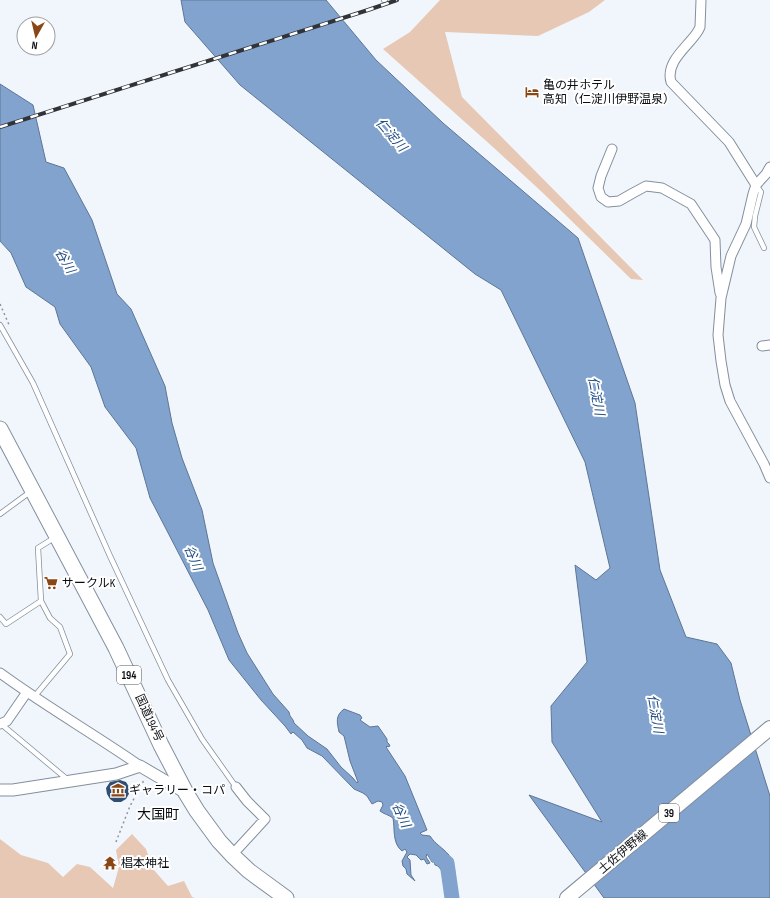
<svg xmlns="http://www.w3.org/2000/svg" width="770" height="898" viewBox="0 0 770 898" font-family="'Sofia Sans Condensed','Noto Sans JP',sans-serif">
	<rect width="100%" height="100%" fill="#f1f6fd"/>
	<path fill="#e7c8b5" d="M440,0h165l-16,12 -51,24 -93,-4 17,65 181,183 -12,-1 -88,-86 -49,-45 -111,-99 27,-17z
		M132,834l14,15 7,20 15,17 16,-5 8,16 3,1h-195v-59l21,16 27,8 15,14 14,-13 13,3 23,21 6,-21 -3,-17z"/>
	<path fill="#82a3cd" stroke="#5e7695" d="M181,0h145l50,60 67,63 135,115 57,165 25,167 26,67 31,7 14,19 9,37 30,96v102h-166l-75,-103 73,27 -50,-80 -1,-36 36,-44 -12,-97 21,15 14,-12 -25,-106 -84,-172 -26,-16 -235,-189 -55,-63z
		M0,84l33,21 13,57 18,6 28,52 25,74 14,15 34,77 7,37 10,35 20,52 11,53 25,70 9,20 26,41 16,18c0,5 5,7 5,11l14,13 19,13 14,18 12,11 4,5 1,-1 -8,-21 -6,-25 -5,-4c-2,-10 -4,-16 5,-23l16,6 2,3 -2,2 10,7 8,-1 9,13v3l2,2 1,2 -2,1 -1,-1 -1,1 19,29 22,54 -7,3 2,2 8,1c6,9 12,11 19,19v4l6,12 -12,1 -5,-6 -3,-1 -1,-3h-2l-3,-5 -2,-3 -1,3 4,6 -3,1 -3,-5 -3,1 -5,-5 -6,-1 -3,3 3,3 1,15 4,6 -8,-7 -1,-5 -3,-3 -1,-5 5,-9 -2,-3 -3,2c-10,-8 -7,-22 -9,-33 -4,-3 -9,-4 -13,-7l3,-6 -1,-3 -4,-1 -6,3 -5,-8 -4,-3 -9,-4 -32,-33 -15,-8 -5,-8 -9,-8 -2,2 -6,-8 -24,-26 -32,-40 -21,-50 -58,-112 -14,-50 -31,-41 -14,-40 -31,-43 -5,-17 -29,-20 -15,-34 -11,-12z"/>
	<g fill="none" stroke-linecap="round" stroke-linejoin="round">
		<path stroke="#82a3cd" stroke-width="15" d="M437,856l10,7 5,35"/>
	</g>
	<path fill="#304e73" d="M120,780l6,2 3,5 1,5 -4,7 -5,3h-7l-4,-3 -3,-5 -1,-6 4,-6z"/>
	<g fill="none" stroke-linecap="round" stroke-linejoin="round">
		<g stroke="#838f9d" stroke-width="6">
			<path id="service" d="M384,0h1
				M756,185l5,7 -6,24 -1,11 10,21
				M0,325l33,58 77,173 58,124 34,59 34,48
				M0,514l30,-22
				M0,617l6,7 35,-23 -3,-53 16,-10
				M34,697l36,-43 -10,-27 -10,-9 -9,-17
				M1,724l67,56"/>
		</g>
		<g stroke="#838f9d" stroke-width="11">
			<path id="minor" d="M701,0l-1,27 -2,4c-9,15 -33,30 -27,51l58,60 27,43
				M612,149l-11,27 -3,12 3,9 7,5 11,-1 14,-8 13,-7 16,2 29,16 24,36 1,27 4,26
				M770,167l-4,7 -10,11 -3,9 -7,30 -15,32 -10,42 -3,37 3,26 4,24 5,16 34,63 6,14
				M762,346l8,-1
				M0,673c45,33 94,61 140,93
				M0,724l7,-3 20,-29
				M232,855l33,-36 -18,-18 -11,-14"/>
		</g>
		<g stroke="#838f9d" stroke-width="13">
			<path id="tertiary" d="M0,790h13l103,-16 24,-8 46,27"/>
		</g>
		<g stroke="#838f9d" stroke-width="16">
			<path id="primary" d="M567,898l203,-170"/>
		</g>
		<g stroke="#838f9d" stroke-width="17">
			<path id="trunk" d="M0,429l116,219 45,97 25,48 11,18 22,30 13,14 17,16 37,27"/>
		</g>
		<path stroke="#90959b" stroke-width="1.5" stroke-dasharray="2 3" stroke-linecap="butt" d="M0,304l10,23
			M116,842l14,-36 14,-26"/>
		<use href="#service" stroke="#fff" stroke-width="4.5"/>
		<use href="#minor" stroke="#fff" stroke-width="9"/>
		<use href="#tertiary" stroke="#fff" stroke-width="11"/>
		<use href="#primary" stroke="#fff" stroke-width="14"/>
		<use href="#trunk" stroke="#fff" stroke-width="15"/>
		<g stroke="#303439" stroke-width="4">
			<path id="rail" d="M0,127l368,-117 29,-10"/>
		</g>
		<use href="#rail" stroke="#fff" stroke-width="2.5" stroke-dasharray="8" stroke-linecap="butt"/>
	</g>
	<defs>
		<g id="hotel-bare" transform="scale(1.08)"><path d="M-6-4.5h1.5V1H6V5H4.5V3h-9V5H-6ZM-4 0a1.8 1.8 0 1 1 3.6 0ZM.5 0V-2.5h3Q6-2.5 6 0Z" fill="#884714" stroke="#fff" stroke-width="2.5" paint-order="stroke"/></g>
		<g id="supermarket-bare" transform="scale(1.08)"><path d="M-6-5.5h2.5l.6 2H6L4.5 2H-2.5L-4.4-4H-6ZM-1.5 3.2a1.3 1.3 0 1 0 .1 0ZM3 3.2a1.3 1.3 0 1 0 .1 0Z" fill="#884714" stroke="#fff" stroke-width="2.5" paint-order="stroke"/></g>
		<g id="museum-bare" transform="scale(1.08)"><path d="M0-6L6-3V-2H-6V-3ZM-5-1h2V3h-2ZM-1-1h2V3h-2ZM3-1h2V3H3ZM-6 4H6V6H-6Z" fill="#884714" stroke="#fff" stroke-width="2.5" paint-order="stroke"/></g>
		<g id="temple-bare" transform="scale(1.08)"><path d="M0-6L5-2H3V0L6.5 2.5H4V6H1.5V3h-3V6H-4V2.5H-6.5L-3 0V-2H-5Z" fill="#884714" stroke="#fff" stroke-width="2.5" paint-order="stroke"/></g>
	</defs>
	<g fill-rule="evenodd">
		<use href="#hotel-bare" x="532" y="92"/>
		<use href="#supermarket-bare" x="51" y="583"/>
		<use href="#museum-bare" x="118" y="790"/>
		<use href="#temple-bare" x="110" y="863"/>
	</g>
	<g text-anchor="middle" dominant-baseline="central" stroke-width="4" stroke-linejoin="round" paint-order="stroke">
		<g fill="#fff" stroke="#54565a" stroke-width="1">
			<rect x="117" y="666" width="24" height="18" rx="3"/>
			<rect x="659" y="804" width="20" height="18" rx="3"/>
		</g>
		<g font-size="11" font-weight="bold" fill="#0a0e13">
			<text x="129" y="675">194</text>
			<text x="669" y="813">39</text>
		</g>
		<g font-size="12" fill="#0a0e13" stroke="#fff" text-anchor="start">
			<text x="543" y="85">亀の井ホテル<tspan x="543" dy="14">高知（仁淀川伊野温泉）</tspan></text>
			<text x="62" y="583">サークルK</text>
			<text x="129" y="790">ギャラリー・コパ</text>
			<text x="121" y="863">椙本神社</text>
		</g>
		<g font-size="12" fill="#0a0e13" stroke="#fff">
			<text transform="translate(149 718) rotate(65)">国道194号</text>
			<text transform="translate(623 852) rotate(-40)">土佐伊野線</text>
		</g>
		<g font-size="13" font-style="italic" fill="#224e84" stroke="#fff">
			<text transform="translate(391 135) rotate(49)">仁淀川</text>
			<text transform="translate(65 261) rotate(60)">谷川</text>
			<text transform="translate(596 396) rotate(79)">仁淀川</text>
			<text transform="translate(193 558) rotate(67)">谷川</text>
			<text transform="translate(655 714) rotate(80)">仁淀川</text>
			<text transform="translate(401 815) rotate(65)">谷川</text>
		</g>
		<g font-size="14" fill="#0a0e13" stroke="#fff">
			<text x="158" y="814">大国町</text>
		</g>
	</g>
	<g transform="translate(36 36) rotate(188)"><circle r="19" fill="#ffffff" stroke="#9d9fa1"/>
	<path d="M0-3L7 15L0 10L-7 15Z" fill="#884714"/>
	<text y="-6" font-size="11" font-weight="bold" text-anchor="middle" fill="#0a0e13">N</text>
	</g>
</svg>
